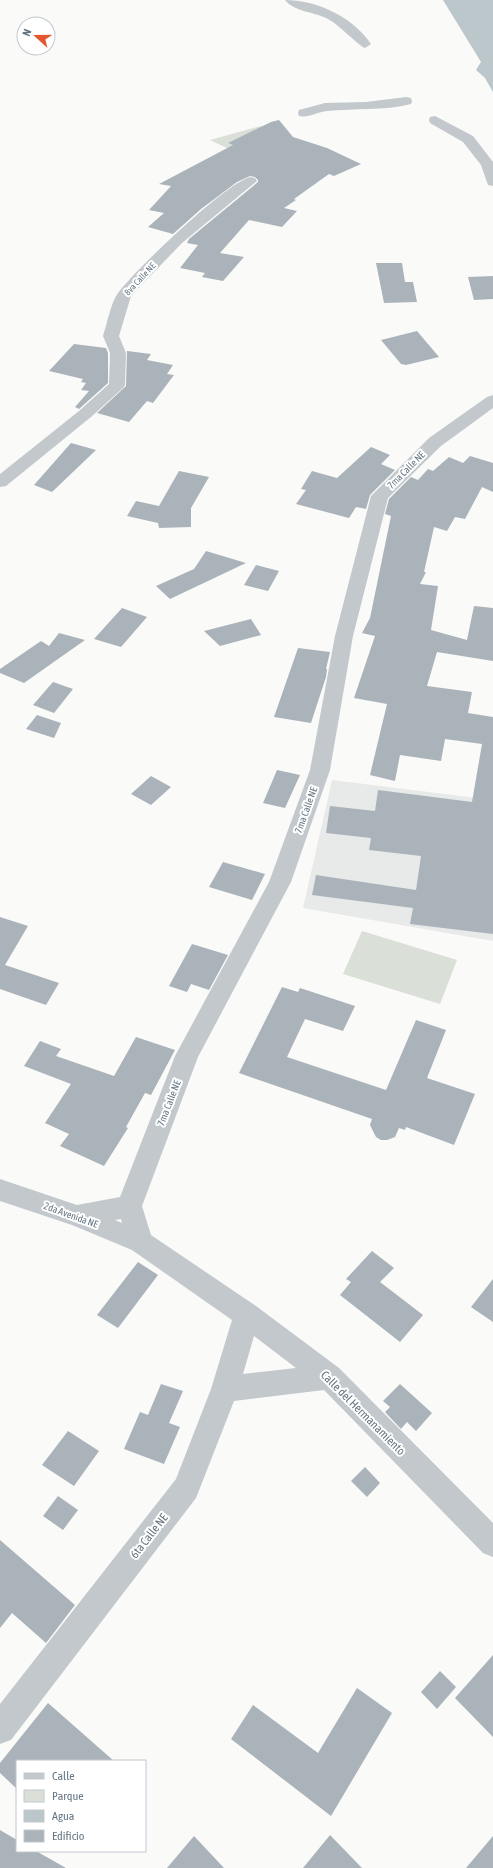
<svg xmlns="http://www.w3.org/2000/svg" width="493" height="1868" viewBox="0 0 493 1868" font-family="'Asap Condensed',sans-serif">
	<rect width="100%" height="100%" fill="#fafaf8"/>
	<path fill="#e8e9e9" d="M332,780l161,20v141l-190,-33z"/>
	<path fill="#dadfd7" d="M261,126l30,13 -31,25 -50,-24z
		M362,931l95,29 -17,44 -97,-30z"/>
	<path fill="#bbc7cb" d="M443,0h50v92l-8,-14 -9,-8 5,-8z"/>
	<path fill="#aab3b9" d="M279,120l14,17 34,11 34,16 -27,12 -5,-2 -35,25 2,1 -12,8 13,3 -15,16 -33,-7 -29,33 24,4 -21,24 -21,-4 3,-4 -25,-5 18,-23 -11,-2 2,-4 69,-57v-2l-3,-3 -5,-1 -13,6 -36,27 -28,25 -25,-7 16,-14 -15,-3 22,-24 -12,-2 74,-39 -5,-2 43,-21z
		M376,263h26l3,19h8l4,20 -33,1z
		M493,276v23l-19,1 -6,-23z
		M417,331l22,26 -33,8 -5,-1 -20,-24z
		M74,344l32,4 2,5v30l-29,26 -4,-2 14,-16 -8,-1 5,-7 -5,-1 2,-3 -34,-8z
		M127,351l24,3 -4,6 26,5 -6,9 7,1 -21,28 -6,-2 -18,21 -32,-9 29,-27z
		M71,443l25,7 -44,42 -18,-7z
		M371,447l19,8 -9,9 14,6 -25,25 -4,14 -10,-2 -7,11 -53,-14 10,-14 -5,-1 11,-18 25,7z
		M470,456l23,7v29l-11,-5 -17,32 -10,-2 -8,14 -13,-4 -10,45h2l-6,12 18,2 -7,44 36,10 7,-34 19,2v53l-56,-9 -10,34 45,6 -4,21 25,4v217l-83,-10 3,-16 -101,-13 4,-20 100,15 5,-34 -52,-6 2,-12 -45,-5 4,-27 45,5 3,-21 94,12 10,-58 -37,-5 -4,22 -41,-6 -5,26 -25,-6 17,-71 -33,-6 21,-62 -13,-3 8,-15 21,-102 -6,-2 4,-15 22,-22 7,3 10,-11 5,2 16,-14 14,6z
		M179,471l30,6 -18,31v19l-32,1 -1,-5 -31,-7 9,-15 23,5z
		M206,551l40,12 -76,36 -14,-13 38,-17z
		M256,565l23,6 -11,20 -24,-6z
		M122,608l25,9 -26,30 -27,-8z
		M251,619l10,16 -41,11 -16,-15z
		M59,633l26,7 -61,43 -24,-10v-4l41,-28 8,5z
		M298,648l32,4 -4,17h1l-1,8 -15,46 -37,-6z
		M53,682l20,7 -19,24 -21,-8z
		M37,715l24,8 -7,15 -28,-9z
		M277,770l23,5 -15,33 -22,-5z
		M151,776l20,11 -20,18 -20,-11z
		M223,862l42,12 -13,26 -43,-13z
		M0,917l28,9 -23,39 54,18 -13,22 -46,-16z
		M192,944l36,11 -19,35 -18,-6 -4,8 -18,-6z
		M282,987l16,5 2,-4 55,18 -12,25 -38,-12 -18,38 99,33 30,-70 30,10 -19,48 48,16 -21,51 -48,-18 -1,3 -6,-2 -4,9 -8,3h-6l-5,-3 -6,-12 2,-6 -133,-46z
		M136,1037l39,13 -24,45 -6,-2 -19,34 2,1 -24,38 -44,-20 9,-12 -24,-11 26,-39 -47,-18 16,-25 21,8 -5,7 58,20z
		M372,1251l22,17 -14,14 43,33 -23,27 -60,-47 11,-13 -5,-3z
		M138,1262l20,13 -40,53 -21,-13z
		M493,1279v43l-22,-15z
		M161,1384l22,7 -14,32 11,4 -16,37 -40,-15 16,-37 8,3z
		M400,1384l32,29 -16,18 -9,-9 -6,7 -16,-17 5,-5 -7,-6z
		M68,1431l31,20 -25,35 -32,-21z
		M365,1467l15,16 -13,14 -16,-16z
		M58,1496l20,14 -15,20 -20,-14z
		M0,1540l75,65 -29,38 -34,-30 -12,15z
		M493,1655v82l-38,-39z
		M440,1671l16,16 -19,22 -16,-17z
		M357,1688l35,25 -61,103 -100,-77 22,-34 65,48z
		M48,1703l66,58h-97v28l-17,-16v-10z
		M0,1830l17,10v11h19l30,17h-66z
		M330,1835l32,33h-59z
		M194,1836l30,32h-57z
		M493,1836v32h-27z"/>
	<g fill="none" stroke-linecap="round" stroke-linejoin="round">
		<path fill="#c3c8cc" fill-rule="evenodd" d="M285,0c32,0 68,17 86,44l-6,4c-6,-2 -27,-24 -37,-29 -12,-7 -34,-7 -43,-19z
			M406,97l5,1 1,3 -1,3c-28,7 -56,4 -84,7 -10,1 -18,7 -28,5l-1,-3 1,-3 26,-7 41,-1z
			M435,116l38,20 20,26v24l-5,-1 -7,-20 -18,-23 -33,-19 -1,-3 1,-3z
			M250,177l5,1 2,3 -75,62 -51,53 -12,40 7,17 -1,32 -2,3 -32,29 -85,69 -6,1v-13l79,-63 30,-27 1,-31 -7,-17c4,-12 8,-34 15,-43 17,-23 108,-110 132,-116z
			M493,395v13l-52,38 -53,52 -35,138 -23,134 -39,112 -93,175 -56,149 9,29 105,71 83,62 154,155v34l-10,-4 -159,-163 -90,11 -38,97 -185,242 -11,4v-40l176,-225 35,-90 21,-69 -100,-70 -60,-25 -72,-24v-22l77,26 43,-8 55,-141 94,-174 41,-112 25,-134 36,-140 58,-58 58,-41zM121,1219l1,4 -7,-3zM254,1336l42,32 -53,6z"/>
	</g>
	<g text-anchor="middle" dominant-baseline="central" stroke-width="4" stroke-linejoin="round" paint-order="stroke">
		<g font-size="9" fill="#657683" stroke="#fff">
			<text transform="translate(140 279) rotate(-47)">8va Calle NE</text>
		</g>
		<g font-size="10" fill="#657683" stroke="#fff">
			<text transform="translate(406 470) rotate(-45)">7ma Calle NE</text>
			<text transform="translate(306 810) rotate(-70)">7ma Calle NE</text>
			<text transform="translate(169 1103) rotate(-69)">7ma Calle NE</text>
			<text transform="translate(71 1215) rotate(20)">2da Avenida NE</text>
		</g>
		<g font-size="12" fill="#657683" stroke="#fff">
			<text transform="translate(363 1413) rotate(45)">Calle del Hermanamiento</text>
			<text transform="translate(149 1536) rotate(-52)">6ta Calle NE</text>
		</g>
	</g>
	<rect x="16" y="1760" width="130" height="92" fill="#ffffff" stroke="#c1c8cd"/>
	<rect x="24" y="1773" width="20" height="6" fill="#c3c8cc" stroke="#c1c8cd"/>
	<text x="52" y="1780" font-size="12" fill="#657683">Calle</text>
	<rect x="24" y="1790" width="20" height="12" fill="#dadfd7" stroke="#c1c8cd"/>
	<text x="52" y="1800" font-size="12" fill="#657683">Parque</text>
	<rect x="24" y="1810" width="20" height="12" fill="#bbc7cb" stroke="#c1c8cd"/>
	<text x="52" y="1820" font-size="12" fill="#657683">Agua</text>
	<rect x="24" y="1830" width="20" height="12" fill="#aab3b9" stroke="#c1c8cd"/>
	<text x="52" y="1840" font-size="12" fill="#657683">Edificio</text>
	<g transform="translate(36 36) rotate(291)"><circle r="19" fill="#ffffff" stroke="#c1c8cd"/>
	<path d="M0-3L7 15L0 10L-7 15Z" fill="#e4572e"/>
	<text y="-6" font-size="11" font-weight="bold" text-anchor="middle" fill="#657683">N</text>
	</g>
</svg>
